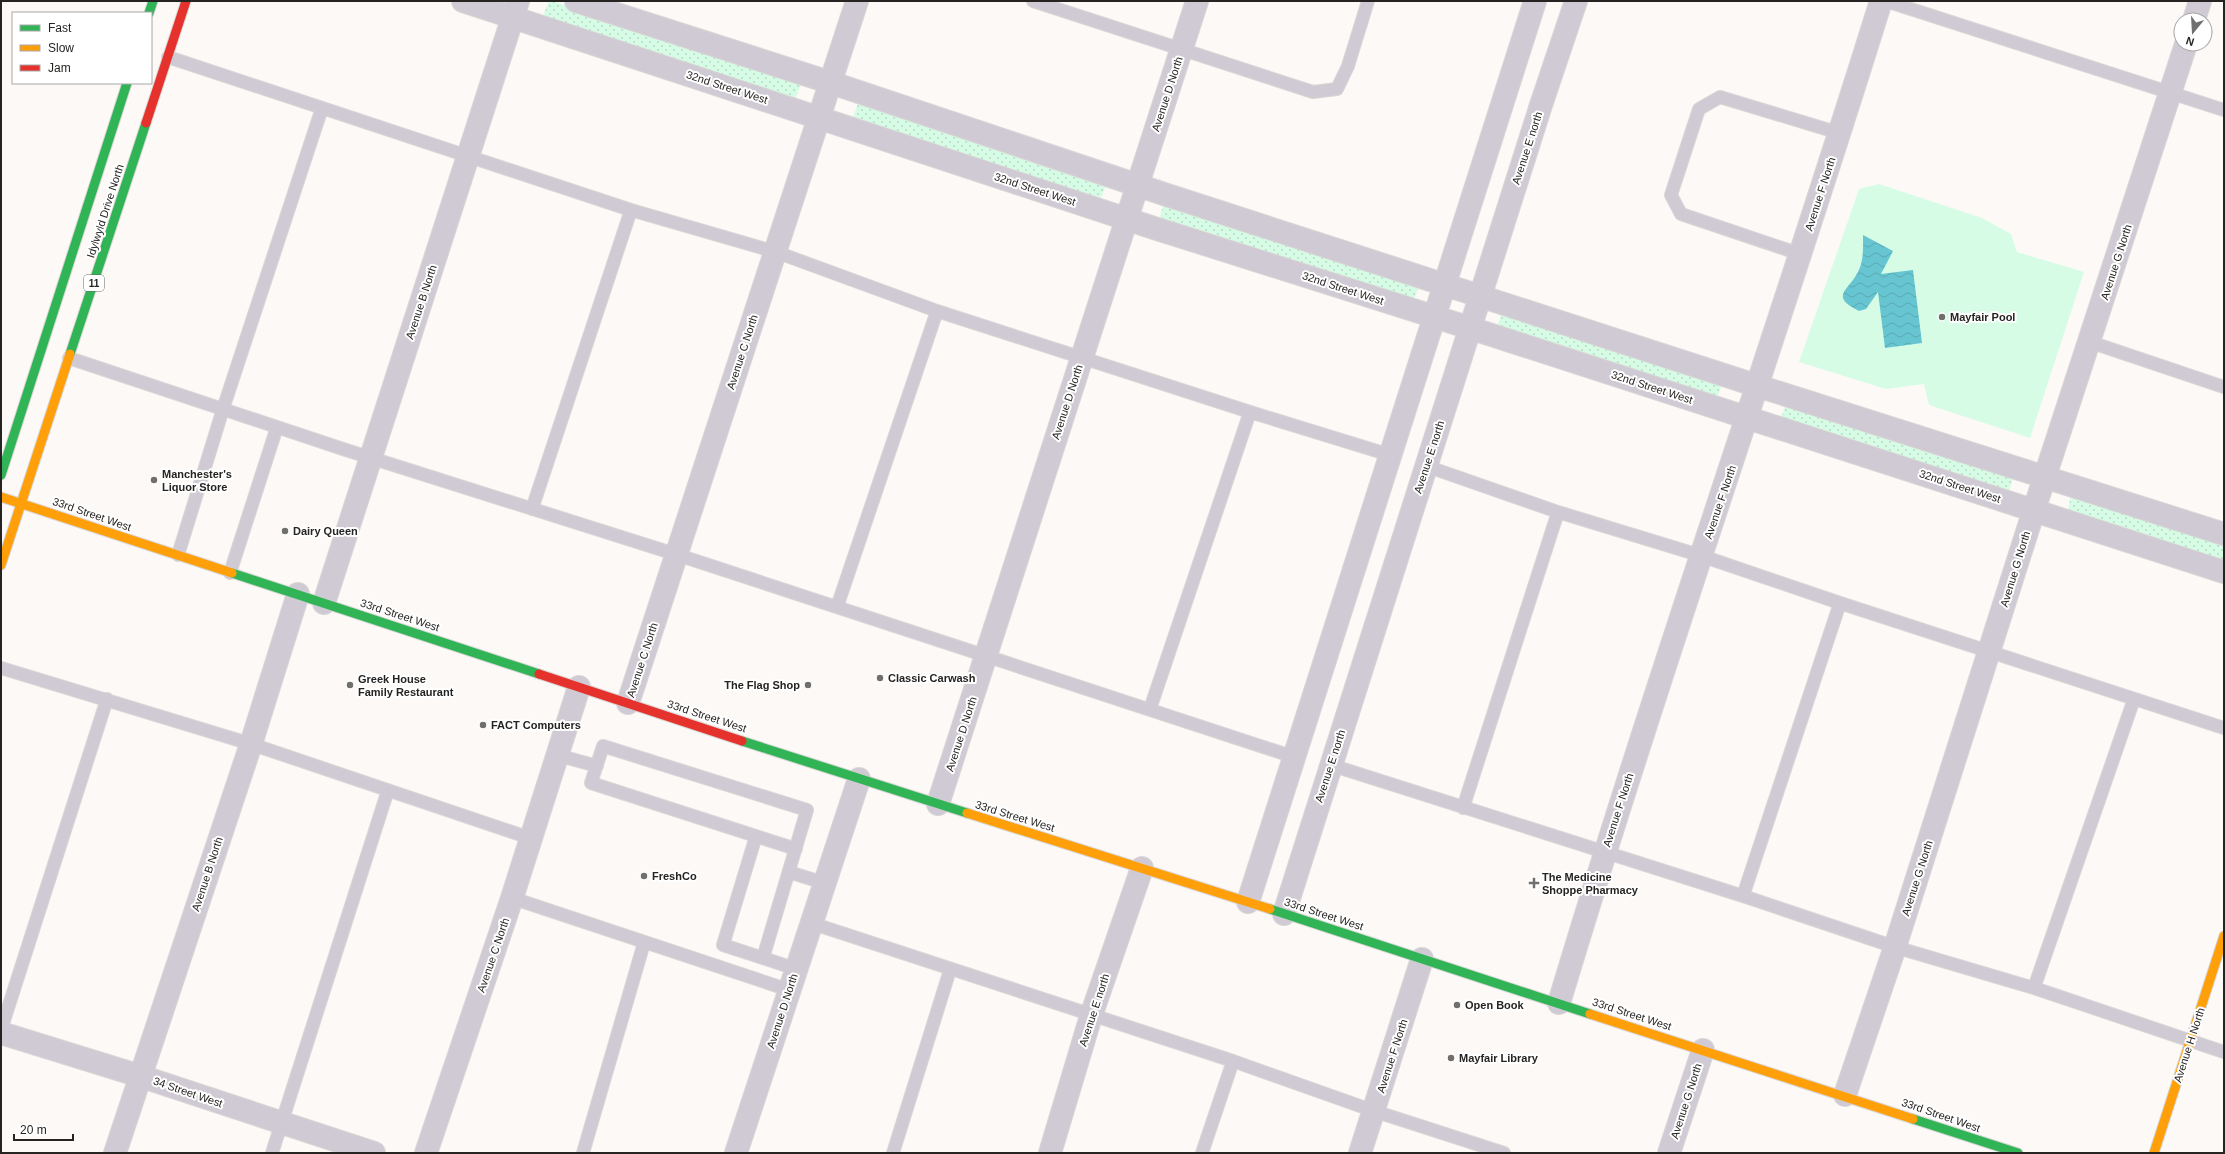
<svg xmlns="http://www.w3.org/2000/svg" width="2225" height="1154" viewBox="0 0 2225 1154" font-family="Arial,sans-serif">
	<defs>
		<pattern id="grass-dots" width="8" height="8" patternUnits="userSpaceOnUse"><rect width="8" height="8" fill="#d7fce6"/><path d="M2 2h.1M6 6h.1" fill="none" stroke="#b8d8c5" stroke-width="1.8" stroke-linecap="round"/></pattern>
		<pattern id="water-waves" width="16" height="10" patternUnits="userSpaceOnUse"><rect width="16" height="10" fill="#66c5d1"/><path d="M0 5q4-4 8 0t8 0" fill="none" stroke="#58a9b3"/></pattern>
	</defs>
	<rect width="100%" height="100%" fill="#fcf9f7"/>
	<path fill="url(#grass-dots)" d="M552,1l247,80 2,3 -5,13 -3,3 -250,-84 5,-13z
		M859,101l249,81 -8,17 -246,-80 -1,-2z
		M1165,200l255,83 -5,14 -3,3 -249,-81 -3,-3z
		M1503,309l220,72 -5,15 -3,1 -216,-69 -1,-3z
		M1787,402l227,74 -5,15 -226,-72 -2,-2z
		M2071,495l153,46v21l-156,-52z"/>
	<path fill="#d7fce6" d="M1879,184l103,34 29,16 6,18 67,20 -54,166 -101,-33 -5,-21 -38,5 -87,-27 60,-173z"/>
	<path fill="url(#water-waves)" d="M1863,235l30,16 -12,23 32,-4 9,73 -37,5 -7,-56 -12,17 -7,2c-30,-15 -11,-20 -1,-39 6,-11 5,-25 5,-37z"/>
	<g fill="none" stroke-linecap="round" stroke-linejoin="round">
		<g stroke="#d9d7d6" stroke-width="14">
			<path id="lane" d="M1033,1l280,91 24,-3 11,-23 20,-65
				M1886,1l338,109
				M168,57l463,153 145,42 161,59 313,101 140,43
				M1800,254l-119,-40 -10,-19 28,-86 21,-12 119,36
				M2090,342l134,45
				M69,358l277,92 329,104 619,203
				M1426,466l132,46 144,44 138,47 384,125
				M532,509l99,-299
				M178,555l45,-146 99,-301
				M230,573l47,-146
				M837,607l100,-296
				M1,668l250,76 279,94
				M1150,709l100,-297
				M557,755l40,11
				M1331,765l412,131 152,51 139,41 190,64
				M1463,808l95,-296
				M756,836l-33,109 40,13 44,-148 -204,-64 -12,37 205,66
				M789,872l35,11
				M1743,896l97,-293
				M512,898l277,92
				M811,923l422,138 141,50 130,42
				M763,958l33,11
				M2034,988l100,-289
				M1,1030l106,-331
				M272,1153l116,-363
				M583,1153l61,-210
				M893,1153l57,-183
				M1202,1153l31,-92"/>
		</g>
		<g stroke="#d9d7d6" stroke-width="24">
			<path id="street" d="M463,1l691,227 316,100 754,244
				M576,1l256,82 332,111 594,192 466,148
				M2194,20l6,-19
				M324,603l194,-602
				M628,703l229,-702
				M938,804l259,-803
				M1248,902l287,-901
				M1284,914l257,-809 35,-104
				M1559,1003c101,-336 218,-667 322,-1002
				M1,1033l139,43 234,77
				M1845,1095l50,-148 139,-437 152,-466
				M115,1153l136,-409 47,-150
				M426,1153l86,-255 67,-211
				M736,1153l123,-374
				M1050,1153l41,-137 51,-148
				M1360,1153l62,-194
				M1669,1153l34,-103"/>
		</g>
		<g stroke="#d9d7d6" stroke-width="11">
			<path id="fast" d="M149,13l4,-12
				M70,354l76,-231
				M1,475l126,-392
				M232,573l307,101
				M742,741l225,72
				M1270,909l320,105
				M1913,1119l105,34"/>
		</g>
		<g stroke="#d9d7d6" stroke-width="11">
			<path id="slow" d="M1,497l231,76
				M1,565l69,-211
				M967,813l303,96
				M1590,1014l323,105
				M2154,1153l70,-217"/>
		</g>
		<g stroke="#d9d7d6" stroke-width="11">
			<path id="jam" d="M146,123l40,-122
				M539,674l203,67"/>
		</g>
		<use href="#lane" stroke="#cfcad3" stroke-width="12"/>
		<use href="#street" stroke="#cfcad3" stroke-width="22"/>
		<use href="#fast" stroke="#30b455" stroke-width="9"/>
		<use href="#slow" stroke="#ff9f0a" stroke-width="9"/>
		<use href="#jam" stroke="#e5322d" stroke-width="9"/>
	</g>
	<g fill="#716f6d" stroke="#fff" stroke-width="1.5">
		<circle cx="1942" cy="317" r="4"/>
		<circle cx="154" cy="480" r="4"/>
		<circle cx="285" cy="531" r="4"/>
		<circle cx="880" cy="678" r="4"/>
		<circle cx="350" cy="685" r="4"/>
		<circle cx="808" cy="685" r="4"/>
		<circle cx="483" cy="725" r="4"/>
		<circle cx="644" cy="876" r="4"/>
		<path d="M1532 877h4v4h4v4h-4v4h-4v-4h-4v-4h4z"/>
		<circle cx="1457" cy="1005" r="4"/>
		<circle cx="1451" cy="1058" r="4"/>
	</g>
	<g text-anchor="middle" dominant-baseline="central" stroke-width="4" stroke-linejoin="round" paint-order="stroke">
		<rect fill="#fff" stroke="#676664" stroke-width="1" x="84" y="275" width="20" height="16" rx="3"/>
		<g font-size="10" font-weight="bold" fill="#262422">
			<text x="94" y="283">11</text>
		</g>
		<g font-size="11" fill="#262422" stroke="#fff">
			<text transform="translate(727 87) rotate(18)">32nd Street West</text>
			<text transform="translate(1167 94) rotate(-72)">Avenue D North</text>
			<text transform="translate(1527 148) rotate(-72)">Avenue E north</text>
			<text transform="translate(1035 189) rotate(18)">32nd Street West</text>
			<text transform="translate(1820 194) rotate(-72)">Avenue F North</text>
			<text transform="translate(105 211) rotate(-72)">Idylwyld Drive North</text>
			<text transform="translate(2116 262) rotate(-72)">Avenue G North</text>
			<text transform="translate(1343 288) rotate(18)">32nd Street West</text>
			<text transform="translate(421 302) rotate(-72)">Avenue B North</text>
			<text transform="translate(742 352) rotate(-72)">Avenue C North</text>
			<text transform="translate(1652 387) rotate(18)">32nd Street West</text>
			<text transform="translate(1067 402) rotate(-72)">Avenue D North</text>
			<text transform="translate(1429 457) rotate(-72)">Avenue E north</text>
			<text transform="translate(1960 486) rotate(18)">32nd Street West</text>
			<text transform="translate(1720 502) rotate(-71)">Avenue F North</text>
			<text transform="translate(92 514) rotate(19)">33rd Street West</text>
			<text transform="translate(2015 569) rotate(-73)">Avenue G North</text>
			<text transform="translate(400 615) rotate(18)">33rd Street West</text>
			<text transform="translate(642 660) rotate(-72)">Avenue C North</text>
			<text transform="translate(707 716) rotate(18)">33rd Street West</text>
			<text transform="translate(961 734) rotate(-72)">Avenue D North</text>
			<text transform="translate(1330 766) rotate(-72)">Avenue E north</text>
			<text transform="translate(1618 810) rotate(-72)">Avenue F North</text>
			<text transform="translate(1015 816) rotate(17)">33rd Street West</text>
			<text transform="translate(207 874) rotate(-72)">Avenue B North</text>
			<text transform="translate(1917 878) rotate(-72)">Avenue G North</text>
			<text transform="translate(1324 914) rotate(18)">33rd Street West</text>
			<text transform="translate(493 955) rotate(-71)">Avenue C North</text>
			<text transform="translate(1094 1010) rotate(-72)">Avenue E north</text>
			<text transform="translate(782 1011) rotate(-72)">Avenue D North</text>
			<text transform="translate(1632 1014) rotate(18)">33rd Street West</text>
			<text transform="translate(2189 1045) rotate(-72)">Avenue H North</text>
			<text transform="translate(1392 1056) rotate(-72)">Avenue F North</text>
			<text transform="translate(188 1092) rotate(19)">34 Street West</text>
			<text transform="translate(1686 1101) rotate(-72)">Avenue G North</text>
			<text transform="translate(1941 1115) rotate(19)">33rd Street West</text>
		</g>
		<g font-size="11" font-weight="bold" fill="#262422" stroke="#fff" text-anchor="start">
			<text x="1950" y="317">Mayfair Pool</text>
			<text x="162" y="474">Manchester's<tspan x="162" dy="13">Liquor Store</tspan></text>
			<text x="293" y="531">Dairy Queen</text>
			<text x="888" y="678">Classic Carwash</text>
			<text x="358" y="679">Greek House<tspan x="358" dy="13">Family Restaurant</tspan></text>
			<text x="800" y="685" text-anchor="end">The Flag Shop</text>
			<text x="491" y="725">FACT Computers</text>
			<text x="652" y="876">FreshCo</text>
			<text x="1542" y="877">The Medicine<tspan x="1542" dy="13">Shoppe Pharmacy</tspan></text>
			<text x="1465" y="1005">Open Book</text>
			<text x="1459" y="1058">Mayfair Library</text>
		</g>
	</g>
	<rect width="2225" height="1154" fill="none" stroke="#262422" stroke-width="4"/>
	<rect x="12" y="12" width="140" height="72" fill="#ffffff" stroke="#a8a7a7"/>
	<rect x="20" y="25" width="20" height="6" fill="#30b455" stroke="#a8a7a7"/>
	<text x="48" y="32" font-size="12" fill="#262422">Fast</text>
	<rect x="20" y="45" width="20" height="6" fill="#ff9f0a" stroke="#a8a7a7"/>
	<text x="48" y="52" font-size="12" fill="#262422">Slow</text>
	<rect x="20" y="65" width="20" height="6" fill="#e5322d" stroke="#a8a7a7"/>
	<text x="48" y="72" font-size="12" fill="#262422">Jam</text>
	<g transform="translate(2193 32) rotate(198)"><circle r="19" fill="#ffffff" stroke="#a8a7a7"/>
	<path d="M0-3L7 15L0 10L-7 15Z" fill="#716f6d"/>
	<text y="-6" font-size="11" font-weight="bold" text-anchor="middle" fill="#262422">N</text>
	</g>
	<path d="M14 1134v6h59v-6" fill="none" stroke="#262422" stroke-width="2"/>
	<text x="20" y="1134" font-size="12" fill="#262422" stroke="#ffffff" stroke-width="3" paint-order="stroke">20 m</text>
</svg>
